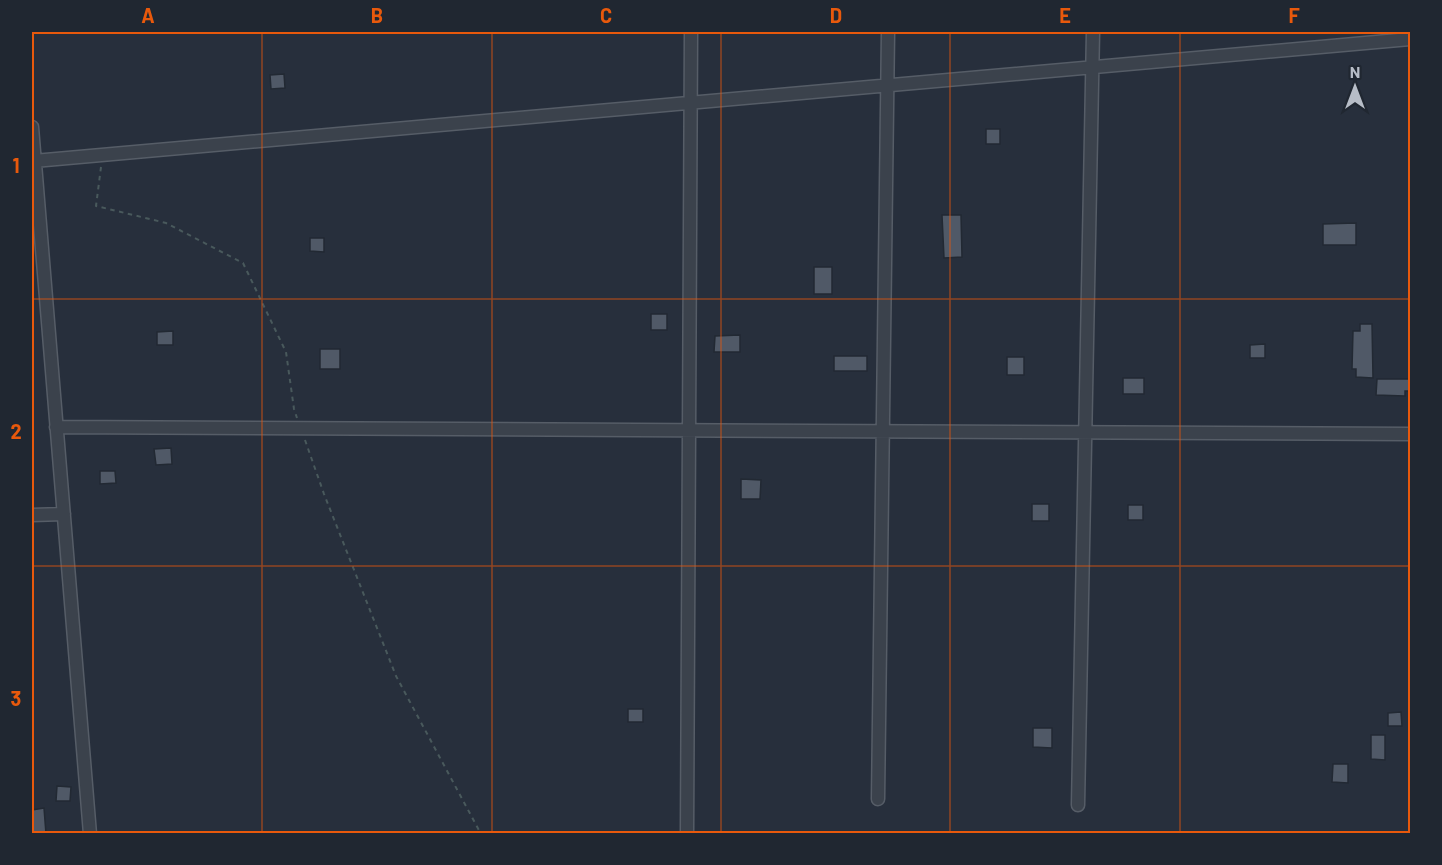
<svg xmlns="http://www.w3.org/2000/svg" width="1442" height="865" viewBox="0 0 1442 865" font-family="Barlow,sans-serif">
	<rect width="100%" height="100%" fill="#272f3c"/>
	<path fill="#505967" stroke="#222933" stroke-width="1.5" d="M284,74l1,14 -14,1 -1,-14z
		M986,129h14v15h-14z
		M942,215h19l1,42 -18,1z
		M1356,223v22h-33v-21z
		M310,238h14v14l-14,-1z
		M814,267h18v27h-18z
		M651,314h16v16h-16z
		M1360,324h12l1,54 -17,-1v-8h-4l1,-38h7z
		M173,331v14h-16v-13z
		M740,335v17h-26l1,-16z
		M1265,344v14h-15v-13z
		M320,349h20v20h-20z
		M834,356h33v15h-33z
		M1007,357h17v18h-17z
		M1123,378h21v16h-21z
		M1377,379h33v12h-5v5l-29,-1z
		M171,448l1,16 -16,1 -2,-16z
		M100,471h15l1,12 -16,1z
		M741,479l20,1 -1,19h-19z
		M1032,504h17v17h-17z
		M1128,505h15v15h-15z
		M628,709h15v13h-15z
		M1401,712l1,14h-14v-13z
		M1033,728h19v20l-19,-1z
		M1371,735h14v25l-14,-1z
		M1333,764h15v19l-16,-1z
		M57,786l14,1 -1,14h-14z
		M44,808l2,26h-14v-24z"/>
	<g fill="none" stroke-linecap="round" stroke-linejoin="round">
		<g stroke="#565d67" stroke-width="15">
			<path id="minor" d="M32,127l58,707
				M34,161l1376,-122
				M56,427l1354,7
				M32,515l32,-1
				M878,799l10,-767
				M1078,805l15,-773
				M687,834l4,-802"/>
		</g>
		<path stroke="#49595c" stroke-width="2" stroke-dasharray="4.5 4.5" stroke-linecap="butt" d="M101,167l-5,39 70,17 77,40 43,89 8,57 3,9
			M305,440l19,54 72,182 85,158"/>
		<use href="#minor" stroke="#3b424c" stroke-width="12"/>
	</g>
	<path fill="none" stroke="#e8590c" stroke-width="1.5" stroke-opacity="0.55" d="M262,32v802M492,32v802M721,32v802M950,32v802M1180,32v802M32,299h1378M32,566h1378"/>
	<rect width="1442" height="865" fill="none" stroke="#202731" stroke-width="66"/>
	<g transform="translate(1355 87)" stroke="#202731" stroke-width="4.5" paint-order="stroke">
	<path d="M0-4.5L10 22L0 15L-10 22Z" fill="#b7bdc7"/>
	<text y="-9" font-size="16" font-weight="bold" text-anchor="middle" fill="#b7bdc7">N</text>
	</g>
	<rect x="33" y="33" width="1376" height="799" fill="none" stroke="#e8590c" stroke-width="2"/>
	<g font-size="20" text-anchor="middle" font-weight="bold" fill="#e8590c">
		<text x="148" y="23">A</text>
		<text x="377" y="23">B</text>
		<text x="606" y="23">C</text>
		<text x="836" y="23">D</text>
		<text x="1065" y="23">E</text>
		<text x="1294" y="23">F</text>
		<text x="16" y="173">1</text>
		<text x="16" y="439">2</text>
		<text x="16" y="706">3</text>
	</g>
</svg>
